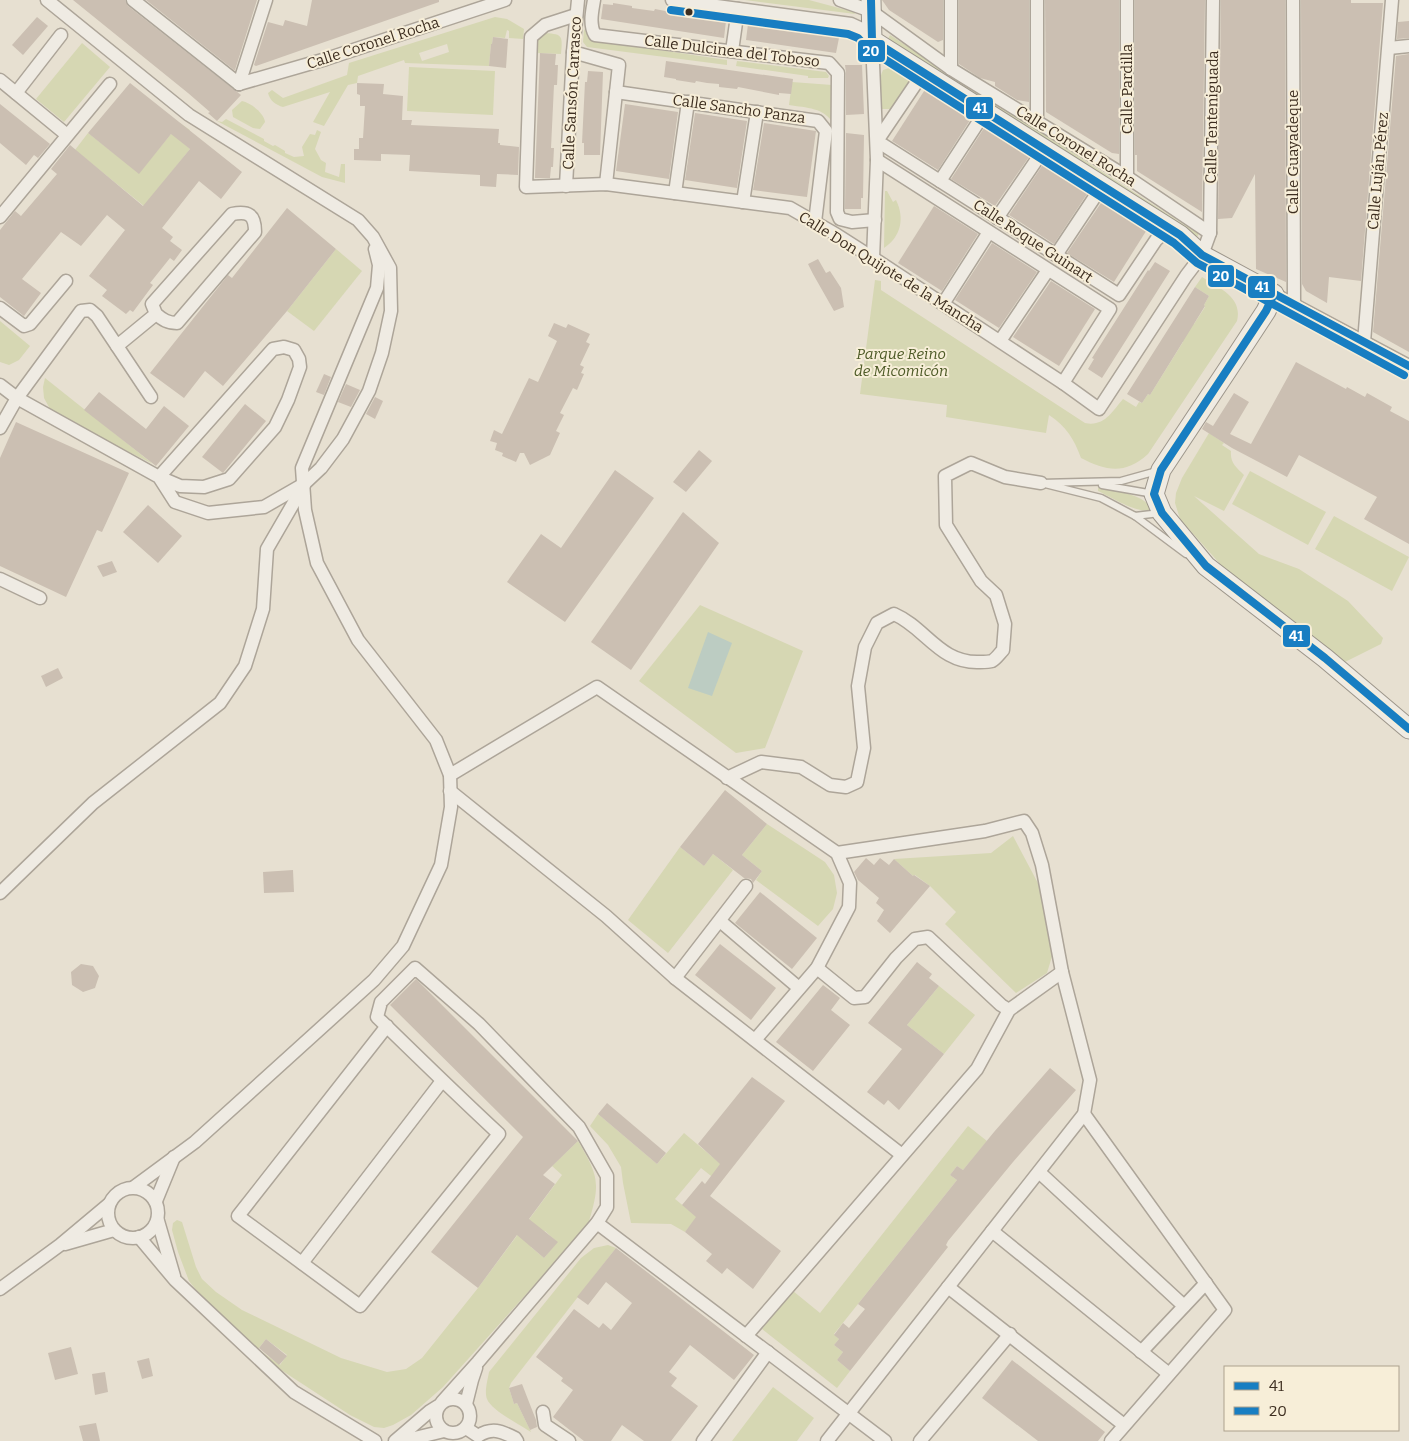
<svg xmlns="http://www.w3.org/2000/svg" width="1409" height="1441" font-family="Bitter,serif">
<style>
.green{fill:#d6d7b3;fill-rule:evenodd}
.water{fill:#bcccc2}
.building{fill:#cbbfb2}
.lines{fill:none;stroke-linecap:round;stroke-linejoin:round}
.lane-casing{stroke:#ada599;stroke-width:9}
.street-casing{stroke:#ada599;stroke-width:15}
.secondary-casing{stroke:#9c958a;stroke-width:21}
.lane{stroke:#efebe3;stroke-width:6}
.street{stroke:#efebe3;stroke-width:12}
.secondary{stroke:#efebe3;stroke-width:19}
.bus-1-casing{stroke:#f7eed8;stroke-width:11}
.bus-2-casing{stroke:#f7eed8;stroke-width:11}
.bus-1{stroke:#187ec2;stroke-width:8}
.bus-2{stroke:#187ec2;stroke-width:8}
.bus-dot{fill:#3d2e20;stroke:#f7eed8;stroke-width:2}
.labels{text-anchor:middle;stroke-width:4;stroke-linejoin:round;paint-order:stroke}
.street-label{font-size:15px;fill:#3d2e20;stroke:#f7eed8}
.park-label{font-size:15px;font-style:italic;fill:#4d5a26;stroke:#f7eed8}
.line-badge{stroke:#f7eed8;stroke-width:2}
.badge-label{font-size:14px;text-anchor:middle;font-weight:bold;fill:#fff}
</style>
<rect width="100%" height="100%" fill="#e7e0d1"/>
<g class="green">
<path d="M745 0H809L854 12 855 14Z"/>
<path d="M495 17 507 19 524 29 523 39 509 38V31L507 30 505 38 493 37 492 44H491L489 66 405 63 404 60 358 76 357 83 348 85 324 126 313 122 330 92 283 107C276 105 270 101 268 93L272 90 283 98 347 75 349 63ZM447 44 449 52 422 61 419 53Z"/>
<path d="M584 29 590 36 598 41 727 60V65L587 47 583 42Z"/>
<path d="M542 33C562 34 563 34 561 54L536 53 538 37Z"/>
<path d="M890 35 1191 229 1193 227 1200 231 1195 241 1179 226 888 39Z"/>
<path d="M82 43 110 67 64 122 36 99Z"/>
<path d="M737 61 826 72 829 76 828 78H808V76L736 66Z"/>
<path d="M409 67 495 71 493 115 407 111Z"/>
<path d="M892 67 909 76 911 80 891 109H881C878 98 878 80 883 70Z"/>
<path d="M792 82 832 85 834 125C825 107 806 108 789 105Z"/>
<path d="M242 101C251 103 264 113 265 122L260 129 253 128 233 117 232 110Z"/>
<path d="M226 119 264 139V141L273 146 275 145 285 151V153L294 157 304 156 302 147 310 134 315 135 317 130 321 132 315 149 321 160 326 163 325 172 339 177 341 164H345V183L322 177 217 121 222 122Z"/>
<path d="M180 123 190 130 181 141 190 149 144 206 75 150 88 133 139 173Z"/>
<path d="M885 191H887L893 202 896 200C905 218 901 237 884 248Z"/>
<path d="M336 249 362 271 314 331 287 311Z"/>
<path d="M1202 277C1219 288 1243 297 1237 321L1148 454C1125 475 1106 471 1081 458 1074 439 1066 426 1049 415L1046 433 946 417 947 405 860 394 875 280 881 281V290L1085 423C1104 427 1112 412 1123 399L1136 407 1139 402 1142 403 1148 394 1150 395 1183 342 1182 340 1193 323 1194 324 1205 307 1204 305 1209 296 1195 287Z"/>
<path d="M0 321 30 346 19 360 9 365 0 362Z"/>
<path d="M45 378 153 464 99 437 50 409 44 398 43 387Z"/>
<path d="M1209 433 1224 443 1222 445 1231 451C1230 463 1236 467 1244 475L1224 511 1194 496 1259 554 1299 569 1348 601 1383 638 1381 644 1343 663 1229 574 1180 519 1175 503 1176 493 1182 478Z"/>
<path d="M1250 471 1326 512 1308 545 1232 504Z"/>
<path d="M1100 487C1111 489 1145 496 1149 506V510C1138 514 1109 496 1098 491V488Z"/>
<path d="M1334 516 1409 557 1392 591 1315 549Z"/>
<path d="M700 605 803 651 765 748 736 753 639 681Z"/>
<path d="M767 824 825 862 834 875 837 893 833 909 818 926 756 880 762 871 742 855Z"/>
<path d="M1013 836 1040 887 1053 953 1047 973 1016 993 945 924 956 912 930 886 915 875 913 876 894 859 991 853Z"/>
<path d="M680 847 704 866 713 854 733 870 668 953 628 920Z"/>
<path d="M939 986 975 1015 944 1054 907 1025Z"/>
<path d="M598 1114 657 1164 684 1133 729 1171 720 1183 701 1168 675 1199 697 1217 685 1232 671 1224 631 1223 623 1183 621 1167 608 1145 590 1126Z"/>
<path d="M968 1126 987 1141 963 1170 957 1166 950 1175 957 1180 834 1334 839 1339 834 1345 843 1352 837 1360 850 1371 837 1388 762 1329 793 1291 820 1313Z"/>
<path d="M578 1141C600 1178 600 1184 588 1225L443 1387 411 1415 393 1425 384 1428 374 1427 350 1415 275 1366 209 1306 189 1281 178 1252 172 1230 173 1223 177 1220 182 1222 196 1267 202 1279 216 1292 242 1310 341 1358 387 1372 406 1369 422 1358 478 1288 562 1175 552 1166ZM545 1231 557 1242 544 1258 531 1247ZM266 1339 287 1355 280 1365 258 1349Z"/>
<path d="M608 1245 616 1248 511 1383 509 1388 514 1404 517 1403 531 1432C520 1425 491 1410 487 1399 484 1391 488 1379 489 1372L581 1258 594 1248Z"/>
<path d="M773 1387 814 1418 797 1441H732Z"/>
</g>
<path class="water" d="M708 632 732 643 712 696 688 688Z"/>
<g class="building">
<path d="M73 0H125L128 6 241 95 217 121 208 113 210 112 188 93Z"/>
<path d="M146 0H257L235 70H234Z"/>
<path d="M312 0H439V2L256 66 254 65 268 22 283 26 285 20 307 26Z"/>
<path d="M882 0H943V40L938 42 915 27 889 10Z"/>
<path d="M959 0H1029V102L1017 100 995 86V82L980 78 959 64Z"/>
<path d="M1045 0H1119V154L1112 153 1046 112Z"/>
<path d="M1135 0H1205L1202 212 1137 171V155H1135Z"/>
<path d="M1221 0H1285L1286 282 1256 269 1255 174 1232 218 1218 219Z"/>
<path d="M1301 0H1351V3H1383L1361 281 1329 277 1327 303 1306 291 1302 284Z"/>
<path d="M613 3 632 6V8L654 11 655 9 696 17V14L715 17 714 19 726 21 724 38 601 19 603 4 613 5Z"/>
<path d="M37 17 48 26 23 55 12 45Z"/>
<path d="M1409 21V38L1397 39 1398 22Z"/>
<path d="M759 23 800 32V29L819 32 818 34 839 38 836 53 746 40 748 24 758 26Z"/>
<path d="M493 37 508 39 506 68 489 66 491 44H492Z"/>
<path d="M540 53 556 54 555 65H558L557 85H554L551 148H554L553 167H551L550 178H535V176Z"/>
<path d="M1409 54V352L1373 332 1396 56Z"/>
<path d="M666 61 793 79 791 94 779 93V95L738 87 737 89 719 87V84L707 83 696 81 695 83 676 80V79L664 77Z"/>
<path d="M845 65H862L864 114 846 115V73Z"/>
<path d="M588 71 603 72 600 155H584V143H582L585 82H587Z"/>
<path d="M130 83 242 172 221 199 199 181 162 228 173 237 170 241 182 250 174 261 170 258 150 283 153 285 133 312 130 310 126 314 102 296 107 290 89 276 125 230 107 215 81 246 61 232 22 279 41 293 24 316 0 297V230L15 211 21 216 57 174 51 169 70 145 143 206 190 149 171 134 139 174 88 133Z"/>
<path d="M357 83 384 84 383 94 403 96 402 120H412L411 125 499 129 498 143H500V145L519 147 518 175 497 174 496 187 480 186V175L409 171 410 155 381 154V161L354 160V149H359V138H363L365 106H360V95L357 94Z"/>
<path d="M926 88 972 117 938 170 892 141Z"/>
<path d="M0 104 50 144 38 158 34 155 26 165 0 143Z"/>
<path d="M625 104 678 112 669 179 616 171Z"/>
<path d="M695 113 747 121 737 188 685 180Z"/>
<path d="M764 123 816 131 807 197 753 190Z"/>
<path d="M986 125 1031 154 995 206 951 179Z"/>
<path d="M846 133 864 135 863 198H861V209H845Z"/>
<path d="M1044 163 1089 191 1054 244 1009 215Z"/>
<path d="M1103 200 1148 228 1114 282 1067 253Z"/>
<path d="M934 206 978 234 942 291 898 263Z"/>
<path d="M287 208 336 249 287 311 223 386 205 371 184 398 150 373 228 275 232 278Z"/>
<path d="M992 243 1037 272 999 328 955 300Z"/>
<path d="M818 259 826 273 830 271 841 288 844 307 834 311 813 274 808 264Z"/>
<path d="M1155 262 1170 271 1102 378 1088 369 1094 359 1092 358 1148 270 1149 271Z"/>
<path d="M1051 281 1095 309 1059 366 1013 337Z"/>
<path d="M1195 287 1209 296 1204 305 1205 306 1150 395 1148 394 1142 403 1127 394Z"/>
<path d="M554 323 566 328 568 324 590 334 586 342 590 344 580 365 584 367 581 373 584 374 577 390 573 388 560 413 564 415 556 431 560 433 550 455 530 465 524 453H520L516 462 502 456 503 453 495 450 497 443 490 441 494 430 502 434 529 378 538 382 557 341 548 336Z"/>
<path d="M1296 362 1346 389 1347 387 1365 397 1367 393 1392 407 1390 411 1409 421V544L1364 519 1377 497 1299 455 1287 477 1232 448 1202 429 1206 422 1213 426 1234 393 1249 402 1230 434 1251 444Z"/>
<path d="M324 374 331 377 324 395 316 392Z"/>
<path d="M346 384 360 390 351 407 338 402Z"/>
<path d="M99 392 146 429 164 406 189 426 156 466 84 410Z"/>
<path d="M375 397 383 401 375 419 366 414Z"/>
<path d="M245 404 266 421 223 473 202 457Z"/>
<path d="M16 422 129 473 102 532 97 530 66 597 0 566V458Z"/>
<path d="M699 450 712 461 686 492 673 482Z"/>
<path d="M615 470 654 498 565 622 507 582 541 534 561 548Z"/>
<path d="M148 505 182 536 158 563 123 532Z"/>
<path d="M683 512 719 543 631 670 591 642Z"/>
<path d="M112 561 117 572 103 577 97 566Z"/>
<path d="M58 668 63 678 46 687 41 676Z"/>
<path d="M725 790 767 824 742 855 762 871 753 883 751 879 744 878 713 854 704 866 680 847Z"/>
<path d="M866 858 874 865 880 858 889 865 894 859 913 876 914 875 930 886 890 933 877 921 884 910 876 903 879 898 858 880 854 872Z"/>
<path d="M293 870 294 892 264 893 263 872Z"/>
<path d="M760 892 817 938 792 969 735 923Z"/>
<path d="M720 944 776 988 751 1020 695 975Z"/>
<path d="M917 962 932 974 929 978 939 986 907 1025 944 1054 899 1110 888 1100 884 1105 867 1092 902 1049 868 1023Z"/>
<path d="M81 964 93 966 99 976 95 988 83 992 72 985 71 972Z"/>
<path d="M416 979 578 1141 543 1175 555 1184 529 1219 558 1242 544 1258 517 1235 478 1288 431 1252 523 1137 390 1005Z"/>
<path d="M823 985 840 998 831 1010 850 1025 813 1071 776 1042Z"/>
<path d="M1050 1068 1076 1090 1013 1162 948 1241 946 1245 948 1247 850 1371 837 1360 843 1352 834 1345 839 1339 834 1335 843 1323 849 1328 865 1309 858 1304 957 1180 950 1175 957 1166 963 1170 994 1132Z"/>
<path d="M752 1077 785 1101 710 1196 781 1251 753 1289 727 1268 722 1274 706 1261 712 1254 685 1232 696 1217 682 1205 702 1181 705 1184 720 1164 698 1144Z"/>
<path d="M607 1103 666 1153 657 1164 598 1114Z"/>
<path d="M616 1248 754 1355 734 1380 690 1345 669 1372 677 1378 671 1386 698 1406 671 1441H644L622 1425 611 1441H584L553 1417 573 1390 561 1381 563 1378 536 1357 574 1309 599 1328 603 1323 611 1330 632 1303 606 1282 588 1305 577 1297Z"/>
<path d="M266 1339 287 1356 279 1365 259 1348Z"/>
<path d="M71 1347 78 1374 55 1380 48 1353Z"/>
<path d="M149 1358 153 1376 142 1379 137 1361Z"/>
<path d="M1012 1360 1105 1432 1098 1441H1038L982 1398Z"/>
<path d="M105 1372 108 1392 95 1395 92 1374Z"/>
<path d="M522 1384 536 1420 537 1427 530 1430 517 1403 514 1404 509 1388Z"/>
<path d="M96 1423 100 1441H83L79 1426Z"/>
</g>
<g class="lines">
<defs>
<g id="lane">
<path d="M1157 471 1121 481 1041 483 1101 498 1135 516 1160 513"/>
<path d="M1102 485 1154 494"/>
<path d="M1135 516 1186 554"/>
</g>
<g id="street">
<path d="M47 0 189 115 358 220 373 237 390 268 391 311 382 353 369 391 343 439 321 468 304 484 264 507 208 513 175 502 159 477 273 349 284 347 294 350 299 359 300 367 288 400 275 427 229 479 204 487 180 486 159 477 17 398 81 311 90 310 97 316 117 346 156 314 152 304 232 214C248 211 255 214 255 232L177 323C168 323 163 320 156 314"/>
<path d="M133 0 239 84"/>
<path d="M594 0C592 12 589 24 595 35L829 63 838 73 837 212 840 219 852 222 875 220"/>
<path d="M672 0 851 24 864 30 872 40 877 160 873 258"/>
<path d="M840 0 871 11 951 69 1127 177 1210 233"/>
<path d="M951 0V69"/>
<path d="M1293 0 1294 304"/>
<path d="M576 15 545 25 531 37 526 187 606 184 790 208 837 235 873 258 1063 383 1099 409 1186 276 1202 255 1210 233 1213 0"/>
<path d="M1389 48 1409 46"/>
<path d="M732 51 738 9"/>
<path d="M573 52 619 65 606 184"/>
<path d="M923 73 877 141 1119 295 1156 240 1169 228"/>
<path d="M0 80 67 135"/>
<path d="M239 84 326 59 505 0"/>
<path d="M239 84 266 0"/>
<path d="M616 92 818 121 826 131 815 222"/>
<path d="M16 93 61 35"/>
<path d="M1037 121V0"/>
<path d="M877 160 1110 309 1063 383"/>
<path d="M1127 177V0"/>
<path d="M940 181 985 112"/>
<path d="M566 186 573 52 578 0"/>
<path d="M675 193 688 102"/>
<path d="M743 202 757 112"/>
<path d="M0 217 110 84"/>
<path d="M997 218 1044 149"/>
<path d="M1056 255 1102 186"/>
<path d="M1274 294 1409 366"/>
<path d="M943 304 989 232"/>
<path d="M0 308 24 326 30 324 66 281"/>
<path d="M1000 341 1048 270"/>
<path d="M1364 342 1392 0"/>
<path d="M117 346 151 397"/>
<path d="M0 385 17 398 0 428"/>
<path d="M0 579 40 598"/>
<path d="M450 775 597 687 837 853 850 883 849 907 817 968 755 1040"/>
<path d="M727 778 761 762 801 767 830 785 846 787 857 782 864 748 858 686 865 647 877 623 894 614C926 628 940 664 980 662 983 662 989 662 992 661 996 659 1000 653 1003 650L1005 624 996 595 981 581 946 525 945 476 971 463 1005 477 1041 483"/>
<path d="M450 791 606 916 675 978 902 1155"/>
<path d="M0 893 93 803 220 703 245 666 263 609 267 549 304 485"/>
<path d="M720 921 799 988"/>
<path d="M817 968 854 998 865 997 896 958 915 939 928 937 1001 1005 1009 1010"/>
<path d="M675 978 746 886"/>
<path d="M387 1026 238 1216 360 1306 499 1134C458 1096 417 1056 377 1017L381 1002 415 968 479 1024 579 1127 607 1176V1207L597 1223 478 1362 442 1402"/>
<path d="M1084 1114 1225 1310 1111 1441"/>
<path d="M1039 1172 1184 1306"/>
<path d="M134 1187 195 1142 374 980 403 946 441 865 451 807 450 775 436 740 358 640 317 563 305 510 302 468 377 288 379 265 375 249"/>
<circle cx="133" cy="1213" r="25"/>
<path d="M156 1201 174 1157"/>
<path d="M158 1221 174 1276"/>
<path d="M597 1223 885 1441"/>
<path d="M992 1231 1169 1374"/>
<path d="M139 1237 175 1280 294 1392 375 1441"/>
<path d="M65 1244 114 1230"/>
<path d="M302 1263 442 1081"/>
<path d="M948 1287 1124 1425"/>
<path d="M0 1289 60 1245 109 1204"/>
<path d="M746 1336 977 1069 1009 1010 1062 972"/>
<path d="M1141 1352 1206 1283"/>
<circle cx="453" cy="1416" r="17"/>
<path d="M466 1404 472 1380 476 1368"/>
<path d="M543 1412 545 1425 569 1441"/>
<path d="M466 1428 478 1436C492 1427 501 1431 515 1438L517 1441"/>
<path d="M395 1441 430 1411 438 1406"/>
<path d="M402 1441 444 1431"/>
<path d="M703 1441 768 1352"/>
<path d="M827 1441 1084 1114 1090 1080 1062 972 1042 865 1032 833 1024 821 985 831 837 853"/>
<path d="M920 1441 1010 1334"/>
</g>
<path id="secondary" d="M871 0 872 40 1180 235 1202 255 1274 294 1266 311 1228 369 1161 470 1154 494 1162 513 1206 566 1325 658 1409 729"/>
</defs>
<use href="#lane" class="lane-casing"/>
<use href="#street" class="street-casing"/>
<use href="#secondary" class="secondary-casing"/>
<use href="#lane" class="lane"/>
<use href="#street" class="street"/>
<use href="#secondary" class="secondary"/>
<defs>
<g id="bus-1">
<path d="M871 0 872 40 1180 235 1202 255 1409 366"/>
<path d="M1274 294 1266 311 1161 470 1154 494 1162 513 1206 566 1325 658 1409 729"/>
</g>
<path id="bus-2" d="M671 10 848 34 858 38 867 48 1174 243 1197 263 1404 375"/>
</defs>
<use href="#bus-1" class="bus-1-casing"/>
<use href="#bus-2" class="bus-2-casing"/>
<use href="#bus-1" class="bus-1"/>
<use href="#bus-2" class="bus-2"/>
</g>
<circle class="bus-dot" cx="689" cy="12" r="4.5"/>
<g class="labels">
<g class="street-label">
<text transform="translate(373 43) rotate(-18)" y="5">Calle Coronel Rocha</text>
<text transform="translate(732 51) rotate(7)" y="5">Calle Dulcinea del Toboso</text>
<text transform="translate(1127 89) rotate(-90)" y="5">Calle Pardilla</text>
<text transform="translate(572 93) rotate(-87)" y="5">Calle Sansón Carrasco</text>
<text transform="translate(739 109) rotate(8)" y="5">Calle Sancho Panza</text>
<text transform="translate(1212 117) rotate(-89)" y="5">Calle Tenteniguada</text>
<text transform="translate(1076 146) rotate(32)" y="5">Calle Coronel Rocha</text>
<text transform="translate(1293 152) rotate(-90)" y="5">Calle Guayadeque</text>
<text transform="translate(1378 171) rotate(-85)" y="5">Calle Luján Pérez</text>
<text transform="translate(1033 241) rotate(33)" y="5">Calle Roque Guinart</text>
<text transform="translate(891 272) rotate(32)" y="5">Calle Don Quijote de la Mancha</text>
</g>
<g class="park-label">
<text x="901" y="359">Parque Reino<tspan x="901" dy="17">de Micomicón</tspan></text>
</g>
</g>
<g class="line-badge">
<rect x="857" y="39" width="29" height="24" rx="5" fill="#187ec2"/>
<rect x="965" y="96" width="29" height="24" rx="5" fill="#187ec2"/>
<rect x="1207" y="264" width="28" height="24" rx="5" fill="#187ec2"/>
<rect x="1247" y="275" width="29" height="24" rx="5" fill="#187ec2"/>
<rect x="1282" y="624" width="29" height="24" rx="5" fill="#187ec2"/>
</g>
<g class="badge-label">
<text x="871" y="56">20</text>
<text x="980" y="113">41</text>
<text x="1221" y="281">20</text>
<text x="1262" y="292">41</text>
<text x="1296" y="641">41</text>
</g>
<rect x="1224" y="1366" width="175" height="65" fill="#f7eed8" stroke="#ada18e"/>
<rect x="1234" y="1382" width="25" height="8" fill="#187ec2" stroke="#ada18e"/>
<text x="1269" y="1391" font-size="15" fill="#3d2e20">41</text>
<rect x="1234" y="1407" width="25" height="8" fill="#187ec2" stroke="#ada18e"/>
<text x="1269" y="1416" font-size="15" fill="#3d2e20">20</text>
</svg>
